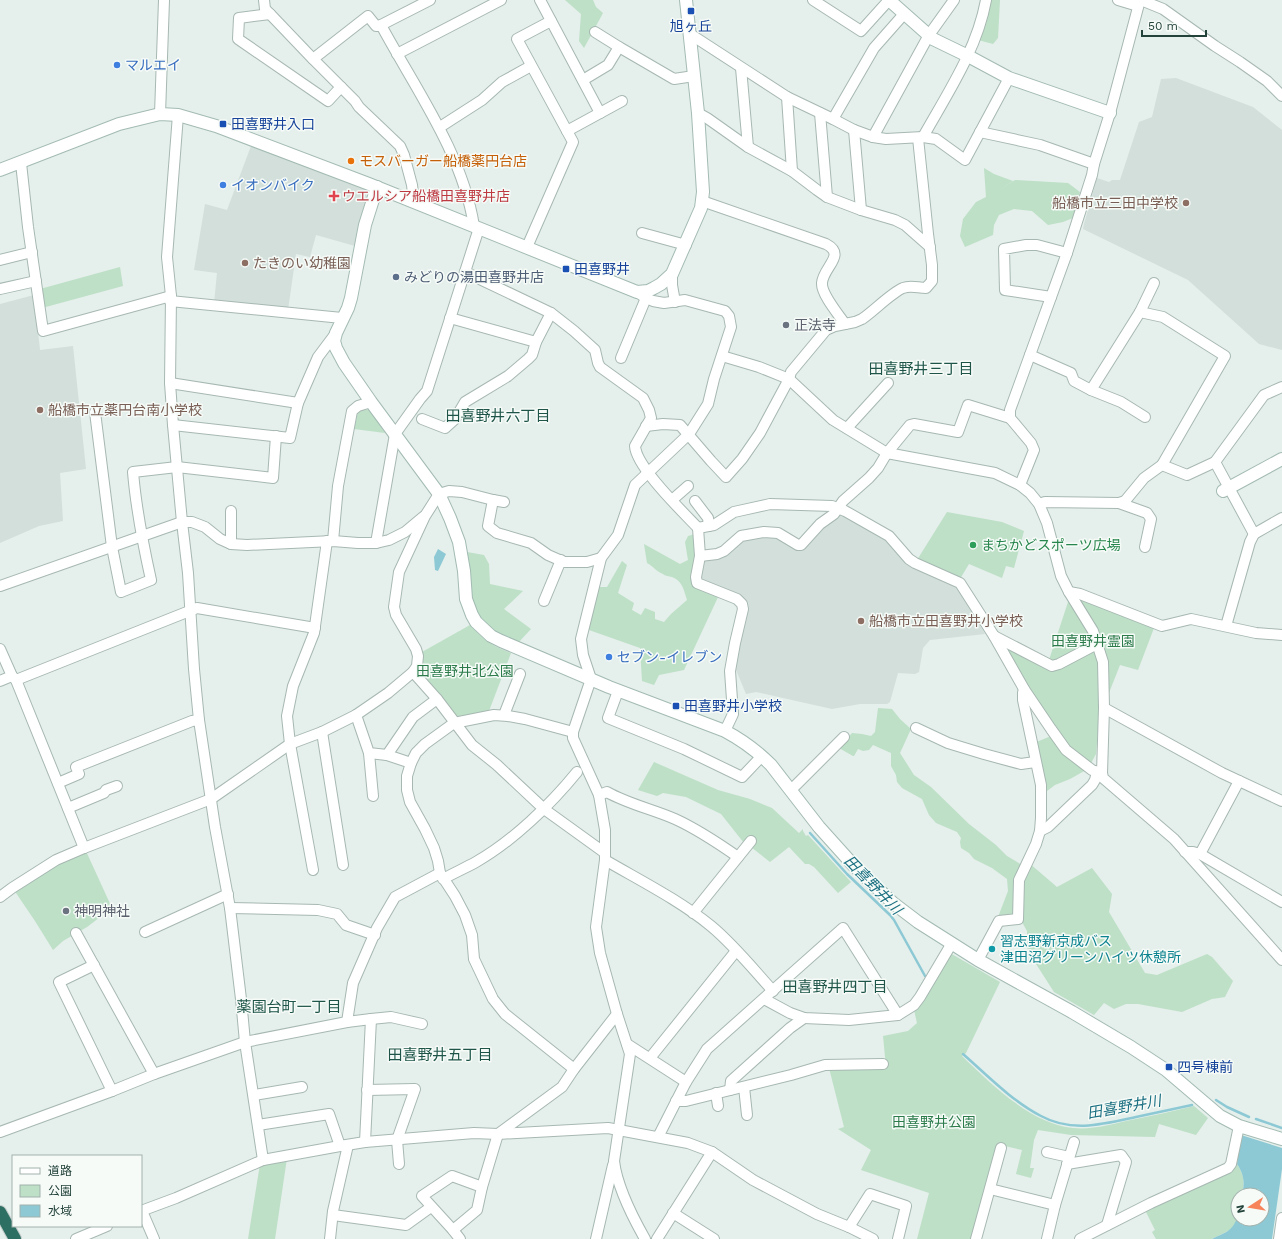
<svg xmlns="http://www.w3.org/2000/svg" width="1282" height="1239" font-family="'Work Sans','Noto Sans JP',sans-serif">
<style>
.built{fill:#d3dfda}
.green{fill:#bde0c7}
.water{fill:#8cc9d5}
.lines{fill:none;stroke-linecap:round;stroke-linejoin:round}
.stream{stroke:#8cc9d5;stroke-width:2.5}
.street-casing{stroke:#a7b8b2;stroke-width:12}
.secondary-casing{stroke:#a3bbb3;stroke-width:14}
.highway-casing{stroke:#c1cac8;stroke-width:14}
.street{stroke:#fff;stroke-width:10}
.secondary{stroke:#fff;stroke-width:12}
.highway{stroke:#2d6f63;stroke-width:12}
.transit-dot{fill:#1a4fb4;stroke:#f6fbf8;stroke-width:1.5}
.shop-dot{fill:#3f7fe0;stroke:#f6fbf8;stroke-width:1.5}
.food-dot{fill:#e8710a;stroke:#f6fbf8;stroke-width:1.5}
.health-dot{fill:#e0444e;stroke:#f6fbf8;stroke-width:1.5}
.education-dot{fill:#8d6e63;stroke:#f6fbf8;stroke-width:1.5}
.service-dot{fill:#5c6f8a;stroke:#f6fbf8;stroke-width:1.5}
.worship-dot{fill:#6b7280;stroke:#f6fbf8;stroke-width:1.5}
.leisure-dot{fill:#2e9e5b;stroke:#f6fbf8;stroke-width:1.5}
.culture-dot{fill:#0f9aa8;stroke:#f6fbf8;stroke-width:1.5}
.labels{text-anchor:middle;stroke-width:3;stroke-linejoin:round;paint-order:stroke}
.transit-label{font-size:14px;fill:#164399;stroke:#f6fbf8;text-anchor:start}
.shop-label{font-size:14px;fill:#366cbe;stroke:#f6fbf8;text-anchor:start}
.food-label{font-size:14px;fill:#c56008;stroke:#f6fbf8;text-anchor:start}
.health-label{font-size:14px;fill:#be3a42;stroke:#f6fbf8;text-anchor:start}
.education-label{font-size:14px;fill:#785e54;stroke:#f6fbf8;text-anchor:start}
.service-label{font-size:14px;fill:#4e5e75;stroke:#f6fbf8;text-anchor:start}
.worship-label{font-size:14px;fill:#5b616d;stroke:#f6fbf8;text-anchor:start}
.leisure-label{font-size:14px;fill:#27864d;stroke:#f6fbf8;text-anchor:start}
.park-label{font-size:14px;fill:#2b7b4b;stroke:#f6fbf8}
.culture-label{font-size:14px;fill:#0d838f;stroke:#f6fbf8;text-anchor:start}
.neighbourhood-label{font-size:15px;fill:#1e5548;stroke:#f6fbf8}
.water-label{font-size:15px;font-style:italic;fill:#1a6f81;stroke:#f6fbf8}
</style>
<rect width="100%" height="100%" fill="#e5efeb"/>
<g class="built">
<path d="M1176 78 1253 107 1282 130V350L1259 344 1188 280 1083 229 1084 224 1097 178 1109 182 1112 180H1120L1139 122 1152 117 1161 79Z"/>
<path d="M251 146 364 189 369 201 355 246 316 235 310 257 296 254 288 310 214 303 217 273 194 270 205 204 227 210Z"/>
<path d="M34 295 40 350 73 346 86 469 60 473 63 521 39 526 0 543V304Z"/>
<path d="M843 514 886 539 957 586 985 634 930 640 923 648 919 672 915 674 898 673 890 702 887 704H860L832 709 756 692 746 694 736 670 739 643 749 608 748 602 740 597 699 582 701 560 741 540 765 536 778 537 798 550H801L822 527 837 516Z"/>
</g>
<g class="green">
<path d="M565 0H593L596 7 603 13 584 48 579 41 581 14Z"/>
<path d="M990 0H1000L998 38 993 44 978 40Z"/>
<path d="M984 168 994 174 1013 181 999 190 1015 180 1068 183 1080 192 1073 218 1063 222 1048 225 1032 211 1014 209 999 215 994 225 993 235 965 247 960 236 963 219 976 202 986 197Z"/>
<path d="M120 267 123 286 42 308 40 289Z"/>
<path d="M363 410H370L385 433 354 429 358 412Z"/>
<path d="M947 512 1002 522 1024 531 1014 568 1006 566 1002 578 969 564 960 579 917 560Z"/>
<path d="M695 534 697 555 694 576 719 595 684 670 659 675 654 685 642 681 640 648 589 630 597 587H607L622 561 627 565 618 593 634 603 632 610 641 615 645 608 655 612V619L664 622 671 614 687 600C684 591 683 581 672 577 669 576 665 576 663 574 657 572 653 566 647 563L644 544 680 564 688 560 685 542 688 536Z"/>
<path d="M467 552 484 555 489 564 490 584 523 591 504 609 531 629 518 643C510 639 502 636 495 632 468 615 470 579 467 552Z"/>
<path d="M1080 596 1154 628 1138 670 1120 665 1099 718 1096 754 1090 765 1086 770 1070 779 1055 785 1043 794 1034 743 1056 734 1003 643 1047 666 1069 599Z"/>
<path d="M470 625C484 640 492 646 511 653L489 711 454 717 418 669 422 652Z"/>
<path d="M878 708 892 709 900 719 911 729 900 753 914 775 931 787 969 824 996 845 1007 856 1022 865 1016 916 998 917 1008 891 1007 879 992 868 974 859 969 853 961 848 960 842 961 838 957 832 936 823 929 815 922 799 902 788 897 782 896 775 891 766V753L873 745 869 750 863 751 858 749 854 756H853L839 748 852 733 862 734 871 736 875 732Z"/>
<path d="M654 762 718 790 750 799 772 808 799 833 803 829V831L806 836 808 835 851 882 838 893 814 867 809 864H805L789 847 770 862 751 847 755 840 749 836 744 843 721 814 686 797 663 793 657 796 638 790Z"/>
<path d="M85 849 112 908 87 927 63 941 53 950 35 921 14 890 57 862Z"/>
<path d="M1029 863 1057 887 1092 868 1112 894 1109 912 1145 973 1157 975 1207 954 1212 957 1233 981 1225 997 1212 999 1182 1012 1138 1004H1126L1114 1009 1104 1003 1094 1015 1054 992 1029 953 1031 950 1025 947 1027 943V931L1022 922V880Z"/>
<path d="M950 953 1000 982 966 1053 962 1056C991 1084 1031 1124 1073 1128 1093 1130 1112 1124 1131 1120 1152 1116 1173 1111 1194 1106L1208 1118 1196 1135 1159 1124 1155 1137 1071 1135 1038 1130 1034 1140 1030 1168H1034L1031 1178 1016 1174 1022 1150 1000 1145 975 1239H917L929 1193 861 1170 871 1150 838 1129 844 1127 829 1068 886 1067 883 1036 908 1031 917 1023 914 1010Z"/>
<path d="M287 1158 275 1239H248L260 1164Z"/>
<path d="M1237 1164C1244 1175 1245 1182 1242 1195H1238V1214L1236 1222 1233 1228 1224 1233 1212 1239H1156L1152 1232 1155 1230 1146 1212 1147 1209 1233 1169Z"/>
</g>
<g class="water">
<path d="M438 549 446 554 438 571 435 570 434 557Z"/>
<path d="M1241 1135 1282 1148V1169L1272 1239H1212C1226 1232 1234 1231 1238 1214V1219H1262V1195H1242C1245 1182 1244 1175 1237 1164Z"/>
</g>
<g class="lines">
<g class="stream">
<path d="M810 833 847 874 890 915 894 920 925 976"/>
<path d="M963 1054C988 1076 1012 1101 1041 1116 1072 1133 1104 1124 1136 1117 1155 1113 1174 1109 1192 1105"/>
<path d="M1216 1100 1227 1107 1249 1117"/>
<path d="M1256 1119 1282 1128"/>
</g>
<defs>
<g id="street">
<path d="M264 0 265 9 270 14 313 59 355 101 359 107 400 146 404 155 412 185 414 202"/>
<path d="M540 0 600 113"/>
<path d="M813 0 861 31 889 0"/>
<path d="M1118 0 1138 6"/>
<path d="M1141 0 1163 9 1215 46 1240 62 1267 81 1282 96"/>
<path d="M270 14 239 18 238 39 328 101 341 87"/>
<path d="M381 25C416 90 462 152 474 226"/>
<path d="M595 32 619 47 674 79 694 76"/>
<path d="M690 34 787 97 833 119 854 130 873 137 886 139 923 137 936 139 965 160 1009 78"/>
<path d="M397 54 501 0"/>
<path d="M313 59 368 16 376 26H379L430 0"/>
<path d="M741 68 748 147"/>
<path d="M583 80 608 65 619 47"/>
<path d="M787 97 792 171"/>
<path d="M698 113 707 118 748 147 792 171 817 190 827 197 861 210 895 220 905 225 930 247"/>
<path d="M820 113 827 197"/>
<path d="M160 114 164 0"/>
<path d="M178 115 167 257 171 296 170 383 173 425 182 522 188 573 194 669 199 720 215 827 230 908 241 999 245 1042 263 1160"/>
<path d="M833 119 874 48 904 14"/>
<path d="M440 127 482 100 502 82 531 66"/>
<path d="M854 130 861 210"/>
<path d="M567 131 622 101"/>
<path d="M980 132 1040 145 1094 164"/>
<path d="M873 137 929 35 954 0"/>
<path d="M923 137C947 94 977 50 986 0"/>
<path d="M21 163 28 227 43 331 171 296"/>
<path d="M702 201 826 244C847 255 823 267 822 283 821 294 839 315 845 324"/>
<path d="M642 233 686 245"/>
<path d="M527 247 573 142 517 39 551 21"/>
<path d="M0 260 32 252"/>
<path d="M465 272 551 313 574 331 595 350 598 363 600 367 643 398 649 410 651 418 635 446C636 467 683 512 698 528L714 525 734 512 770 504 832 506 845 511 889 536 909 559 915 563 960 583 994 636 1024 689 1051 729 1066 750 1092 770 1102 773"/>
<path d="M672 274V285L675 302"/>
<path d="M0 289 36 281"/>
<path d="M637 292 646 298 653 301 664 303 685 300 725 311 729 316 731 327 714 379 708 404 689 434 635 485 618 535 601 558 581 639 583 655 591 679 573 732V738L599 795 605 830V860L596 927 600 953 617 1014 630 1054 614 1161C617 1187 632 1216 645 1239"/>
<path d="M1051 297 1005 290 1004 249 1026 245H1037L1067 253"/>
<path d="M170 301 342 318"/>
<path d="M1140 312 1154 283"/>
<path d="M450 318 536 342"/>
<path d="M1030 355 1071 373 1074 381 1091 390 1140 312 1163 317 1225 356 1162 465"/>
<path d="M722 356 759 367 789 379 833 420 887 453 995 473 1020 485 1030 493 1039 504 1047 523 1061 576 1069 592 1093 631 1103 662 1104 708 1102 773 1103 778 1174 839 1282 960"/>
<path d="M621 358 646 298"/>
<path d="M170 383 298 403"/>
<path d="M1091 390 1121 402 1145 417"/>
<path d="M95 412 112 547 121 592 151 580C143 544 136 508 133 472L177 467 273 478 276 436"/>
<path d="M422 419 445 428 455 419 465 402 508 376 528 359 532 355 536 342 551 313"/>
<path d="M173 425 290 438 298 403 318 357 336 333"/>
<path d="M646 426 663 424 680 425 711 461 726 477 742 459 760 433 789 379 791 372 826 330 835 326 855 322 862 319C874 311 891 293 903 288 911 285 918 288 926 288L932 281V265L928 234 918 138"/>
<path d="M847 428 888 383"/>
<path d="M1215 462 1254 534"/>
<path d="M1020 485 1034 450 1031 443 1010 418V410L1067 253 1092 175 1094 164 1110 113 1140 0"/>
<path d="M493 500 488 526 497 533 531 543 548 555 564 562H587L601 558"/>
<path d="M672 500 688 486"/>
<path d="M695 501 708 518 709 526"/>
<path d="M1119 503 1147 513 1151 519 1145 547"/>
<path d="M1039 504 1045 502 1119 503 1125 501 1144 478 1162 465 1187 475 1215 462 1264 395 1282 387"/>
<path d="M698 528 700 556 696 577 697 583 737 599 742 604 743 609 735 643 730 671 733 714 725 731"/>
<path d="M333 541 338 486 352 411 358 406 371 402"/>
<path d="M376 543 395 434 420 399 427 391 479 228"/>
<path d="M231 544V511"/>
<path d="M700 556 717 554 724 551 741 536 764 532 778 533 798 545H801L820 524 834 514 843 501 869 478 878 468 887 453 910 425 914 424 958 432 968 405 1010 418"/>
<path d="M0 586 182 522H192L205 527 220 539 231 544 247 545 333 541 358 543H376L389 540 405 532 423 517"/>
<path d="M1069 592 1080 594 1162 626 1191 619 1256 633 1282 635"/>
<path d="M544 601 561 560"/>
<path d="M1226 626 1250 542 1254 534 1282 518"/>
<path d="M994 636 1052 666 1059 664 1097 644"/>
<path d="M0 649 12 676 16 680 84 848"/>
<path d="M413 672 437 699 472 745 497 765 544 809 605 853"/>
<path d="M16 680 197 608 315 628"/>
<path d="M0 681 12 676"/>
<path d="M618 691 608 718 684 749 742 777 762 756"/>
<path d="M1104 708 1222 773 1282 801"/>
<path d="M356 715 369 753 387 755 411 763"/>
<path d="M504 715 520 674"/>
<path d="M916 728 948 743 984 754 1021 764 1035 762"/>
<path d="M322 732 343 865"/>
<path d="M573 732 525 719 508 716 494 715 454 723 425 744 416 753 411 763 407 776V790L410 802 425 829 434 848 438 861 440 873 455 896 465 915 472 935 474 959 493 999 505 1014 574 1069"/>
<path d="M369 753 373 796"/>
<path d="M387 755 413 717 437 699"/>
<path d="M58 783 79 774 76 767 192 721 199 720"/>
<path d="M791 790 844 737"/>
<path d="M599 795 607 792C628 804 652 809 675 819 697 829 718 843 738 857"/>
<path d="M68 808 104 793 106 790 117 786"/>
<path d="M1040 831 1048 827 1092 785 1095 780 1097 772"/>
<path d="M1185 852H1193L1200 854 1282 902"/>
<path d="M1200 854 1239 781"/>
<path d="M605 860C641 881 679 900 711 926 734 945 753 969 773 991"/>
<path d="M313 870 290 744 287 716 293 686 314 633 327 541"/>
<path d="M443 879C454 873 465 868 476 862 513 841 551 804 577 772"/>
<path d="M0 897 12 888 56 860 84 848 211 799 290 744 322 732 356 715 388 693 413 672 417 666 418 656 416 649 396 615 394 607 399 572 425 516 439 494 449 491 462 492 493 500 504 502"/>
<path d="M230 908 318 910 337 914 346 925 375 935"/>
<path d="M693 913 751 841"/>
<path d="M145 932 228 894"/>
<path d="M76 933 154 1074"/>
<path d="M978 960 999 921 1018 919 1019 880 1036 844 1040 831 1041 818V785L1023 700V693L1024 689"/>
<path d="M94 965 59 982 112 1091"/>
<path d="M764 999 790 1013 804 1018 849 1020 898 1015 914 1005 920 997 952 943"/>
<path d="M371 1019 391 1017 422 1024"/>
<path d="M347 1022 353 983 377 928 395 897 440 873"/>
<path d="M627 1044 686 1082"/>
<path d="M650 1058 736 951"/>
<path d="M744 1087 747 1115"/>
<path d="M367 1090 415 1089 397 1140 399 1164"/>
<path d="M730 1090 731 1081 790 1028 804 1018"/>
<path d="M716 1093 718 1106"/>
<path d="M254 1095 302 1087"/>
<path d="M676 1101H686L791 1075 825 1065 883 1064"/>
<path d="M258 1125 329 1114 340 1146"/>
<path d="M0 1132 112 1091 154 1074 245 1042 347 1022 371 1019 365 1142"/>
<path d="M658 1137 686 1082 707 1049 843 928 898 1015"/>
<path d="M1047 1152 1069 1157"/>
<path d="M1067 1164 1121 1155 1126 1162 1107 1225"/>
<path d="M990 1189 1055 1205"/>
<path d="M141 1211 176 1198 263 1160 340 1146 365 1142 474 1133 498 1134 608 1128 688 1143 712 1152 753 1180 817 1214 849 1227 873 1239"/>
<path d="M142 1211 154 1239"/>
<path d="M673 1213 714 1239"/>
<path d="M333 1215 406 1225 431 1207"/>
<path d="M849 1227 870 1194 906 1206 898 1239"/>
<path d="M453 1230 477 1210 482 1187"/>
<path d="M76 1239 107 1226"/>
<path d="M330 1239 333 1211 348 1145"/>
<path d="M460 1239 453 1230 422 1196 452 1176 482 1187 498 1134 562 1087 574 1069 617 1014"/>
<path d="M596 1239 613 1165"/>
<path d="M657 1239 712 1152"/>
<path d="M976 1239 1001 1148"/>
<path d="M1047 1239 1055 1205 1074 1142"/>
<path d="M1080 1239 1151 1203 1228 1168 1231 1164 1239 1126"/>
<path d="M1279 1239 1282 1218"/>
</g>
<g id="secondary">
<path d="M889 0 933 39 968 56 1009 78 1110 113"/>
<path d="M0 170 119 124 160 114 178 115 216 126 369 184 637 292 648 291 654 288 661 284 672 274 701 208 703 192 698 113 686 0"/>
<path d="M377 187 365 225 351 298 348 308 336 333 334 341 336 348 344 363 371 402 439 494 450 518 459 542 464 571 466 599 472 615 476 622 491 636 501 641 609 687 725 731C742 740 757 751 771 765L819 827 855 867 893 903 918 922 978 960 1072 1012 1131 1047 1166 1070 1220 1116 1239 1126 1282 1139"/>
<path d="M1223 491 1282 459"/>
</g>
<path id="highway" d="M0 1212 15 1239"/>
</defs>
<use href="#street" class="street-casing"/>
<use href="#secondary" class="secondary-casing"/>
<use href="#highway" class="highway-casing"/>
<use href="#street" class="street"/>
<use href="#secondary" class="secondary"/>
<use href="#highway" class="highway"/>
</g>
<g class="transit-dot">
<rect x="687" y="7" width="8" height="8" rx="2"/>
<rect x="219" y="120" width="8" height="8" rx="2"/>
<rect x="562" y="265" width="8" height="8" rx="2"/>
<rect x="672" y="702" width="8" height="8" rx="2"/>
<rect x="1165" y="1063" width="8" height="8" rx="2"/>
</g>
<g class="shop-dot">
<circle cx="117" cy="65" r="4"/>
<circle cx="223" cy="185" r="4"/>
<circle cx="609" cy="657" r="4"/>
</g>
<circle class="food-dot" cx="351" cy="161" r="4"/>
<path class="health-dot" d="M332 190h4v4h4v4h-4v4h-4v-4h-4v-4h4z"/>
<g class="education-dot">
<circle cx="1186" cy="203" r="4"/>
<circle cx="245" cy="263" r="4"/>
<circle cx="40" cy="410" r="4"/>
<circle cx="861" cy="621" r="4"/>
</g>
<circle class="service-dot" cx="396" cy="277" r="4"/>
<g class="worship-dot">
<circle cx="786" cy="325" r="4"/>
<circle cx="66" cy="911" r="4"/>
</g>
<circle class="leisure-dot" cx="973" cy="545" r="4"/>
<circle class="culture-dot" cx="992" cy="949" r="4"/>
<g class="labels">
<g class="transit-label">
<text x="691" y="31" text-anchor="middle">旭ヶ丘</text>
<text x="231" y="129">田喜野井入口</text>
<text x="574" y="274">田喜野井</text>
<text x="684" y="711">田喜野井小学校</text>
<text x="1177" y="1072">四号棟前</text>
</g>
<g class="shop-label">
<text x="125" y="70">マルエイ</text>
<text x="231" y="190">イオンバイク</text>
<text x="617" y="662">セブン-イレブン</text>
</g>
<g class="food-label">
<text x="359" y="166">モスバーガー船橋薬円台店</text>
</g>
<g class="health-label">
<text x="342" y="201">ウエルシア船橋田喜野井店</text>
</g>
<g class="education-label">
<text x="1178" y="208" text-anchor="end">船橋市立三田中学校</text>
<text x="253" y="268">たきのい幼稚園</text>
<text x="48" y="415">船橋市立薬円台南小学校</text>
<text x="869" y="626">船橋市立田喜野井小学校</text>
</g>
<g class="service-label">
<text x="404" y="282">みどりの湯田喜野井店</text>
</g>
<g class="worship-label">
<text x="794" y="330">正法寺</text>
<text x="74" y="916">神明神社</text>
</g>
<g class="leisure-label">
<text x="981" y="550">まちかどスポーツ広場</text>
</g>
<g class="park-label">
<text x="1093" y="646">田喜野井霊園</text>
<text x="465" y="676">田喜野井北公園</text>
<text x="934" y="1127">田喜野井公園</text>
</g>
<g class="culture-label">
<text x="1000" y="946">習志野新京成バス<tspan x="1000" dy="16">津田沼グリーンハイツ休憩所</tspan></text>
</g>
<g class="neighbourhood-label">
<text x="921" y="374">田喜野井三丁目</text>
<text x="498" y="421">田喜野井六丁目</text>
<text x="835" y="992">田喜野井四丁目</text>
<text x="289" y="1012">薬園台町一丁目</text>
<text x="440" y="1060">田喜野井五丁目</text>
</g>
<g class="water-label">
<text transform="translate(873 885) rotate(46)" y="5">田喜野井川</text>
<text transform="translate(1124 1107) rotate(-10)" y="5">田喜野井川</text>
</g>
</g>
<rect x="12" y="1155" width="130" height="72" fill="#f6fbf8" stroke="#a2b1ac"/>
<rect x="20" y="1168" width="20" height="6" fill="#ffffff" stroke="#a2b1ac"/>
<text x="48" y="1175" font-size="12" fill="#23423a">道路</text>
<rect x="20" y="1185" width="20" height="12" fill="#bde0c7" stroke="#a2b1ac"/>
<text x="48" y="1195" font-size="12" fill="#23423a">公園</text>
<rect x="20" y="1205" width="20" height="12" fill="#8cc9d5" stroke="#a2b1ac"/>
<text x="48" y="1215" font-size="12" fill="#23423a">水域</text>
<g transform="translate(1250 1207) rotate(258)"><circle r="19" fill="#f6fbf8" stroke="#a2b1ac"/>
<path d="M0-3L7 15L0 10L-7 15Z" fill="#f7835b"/>
<text y="-6" font-size="11" font-weight="bold" text-anchor="middle" fill="#23423a">N</text>
</g>
<path d="M1142 30v6h64v-6" fill="none" stroke="#23423a" stroke-width="2"/>
<text x="1148" y="30" font-size="12" fill="#23423a" stroke="#f6fbf8" stroke-width="3" paint-order="stroke">50 m</text>
</svg>
